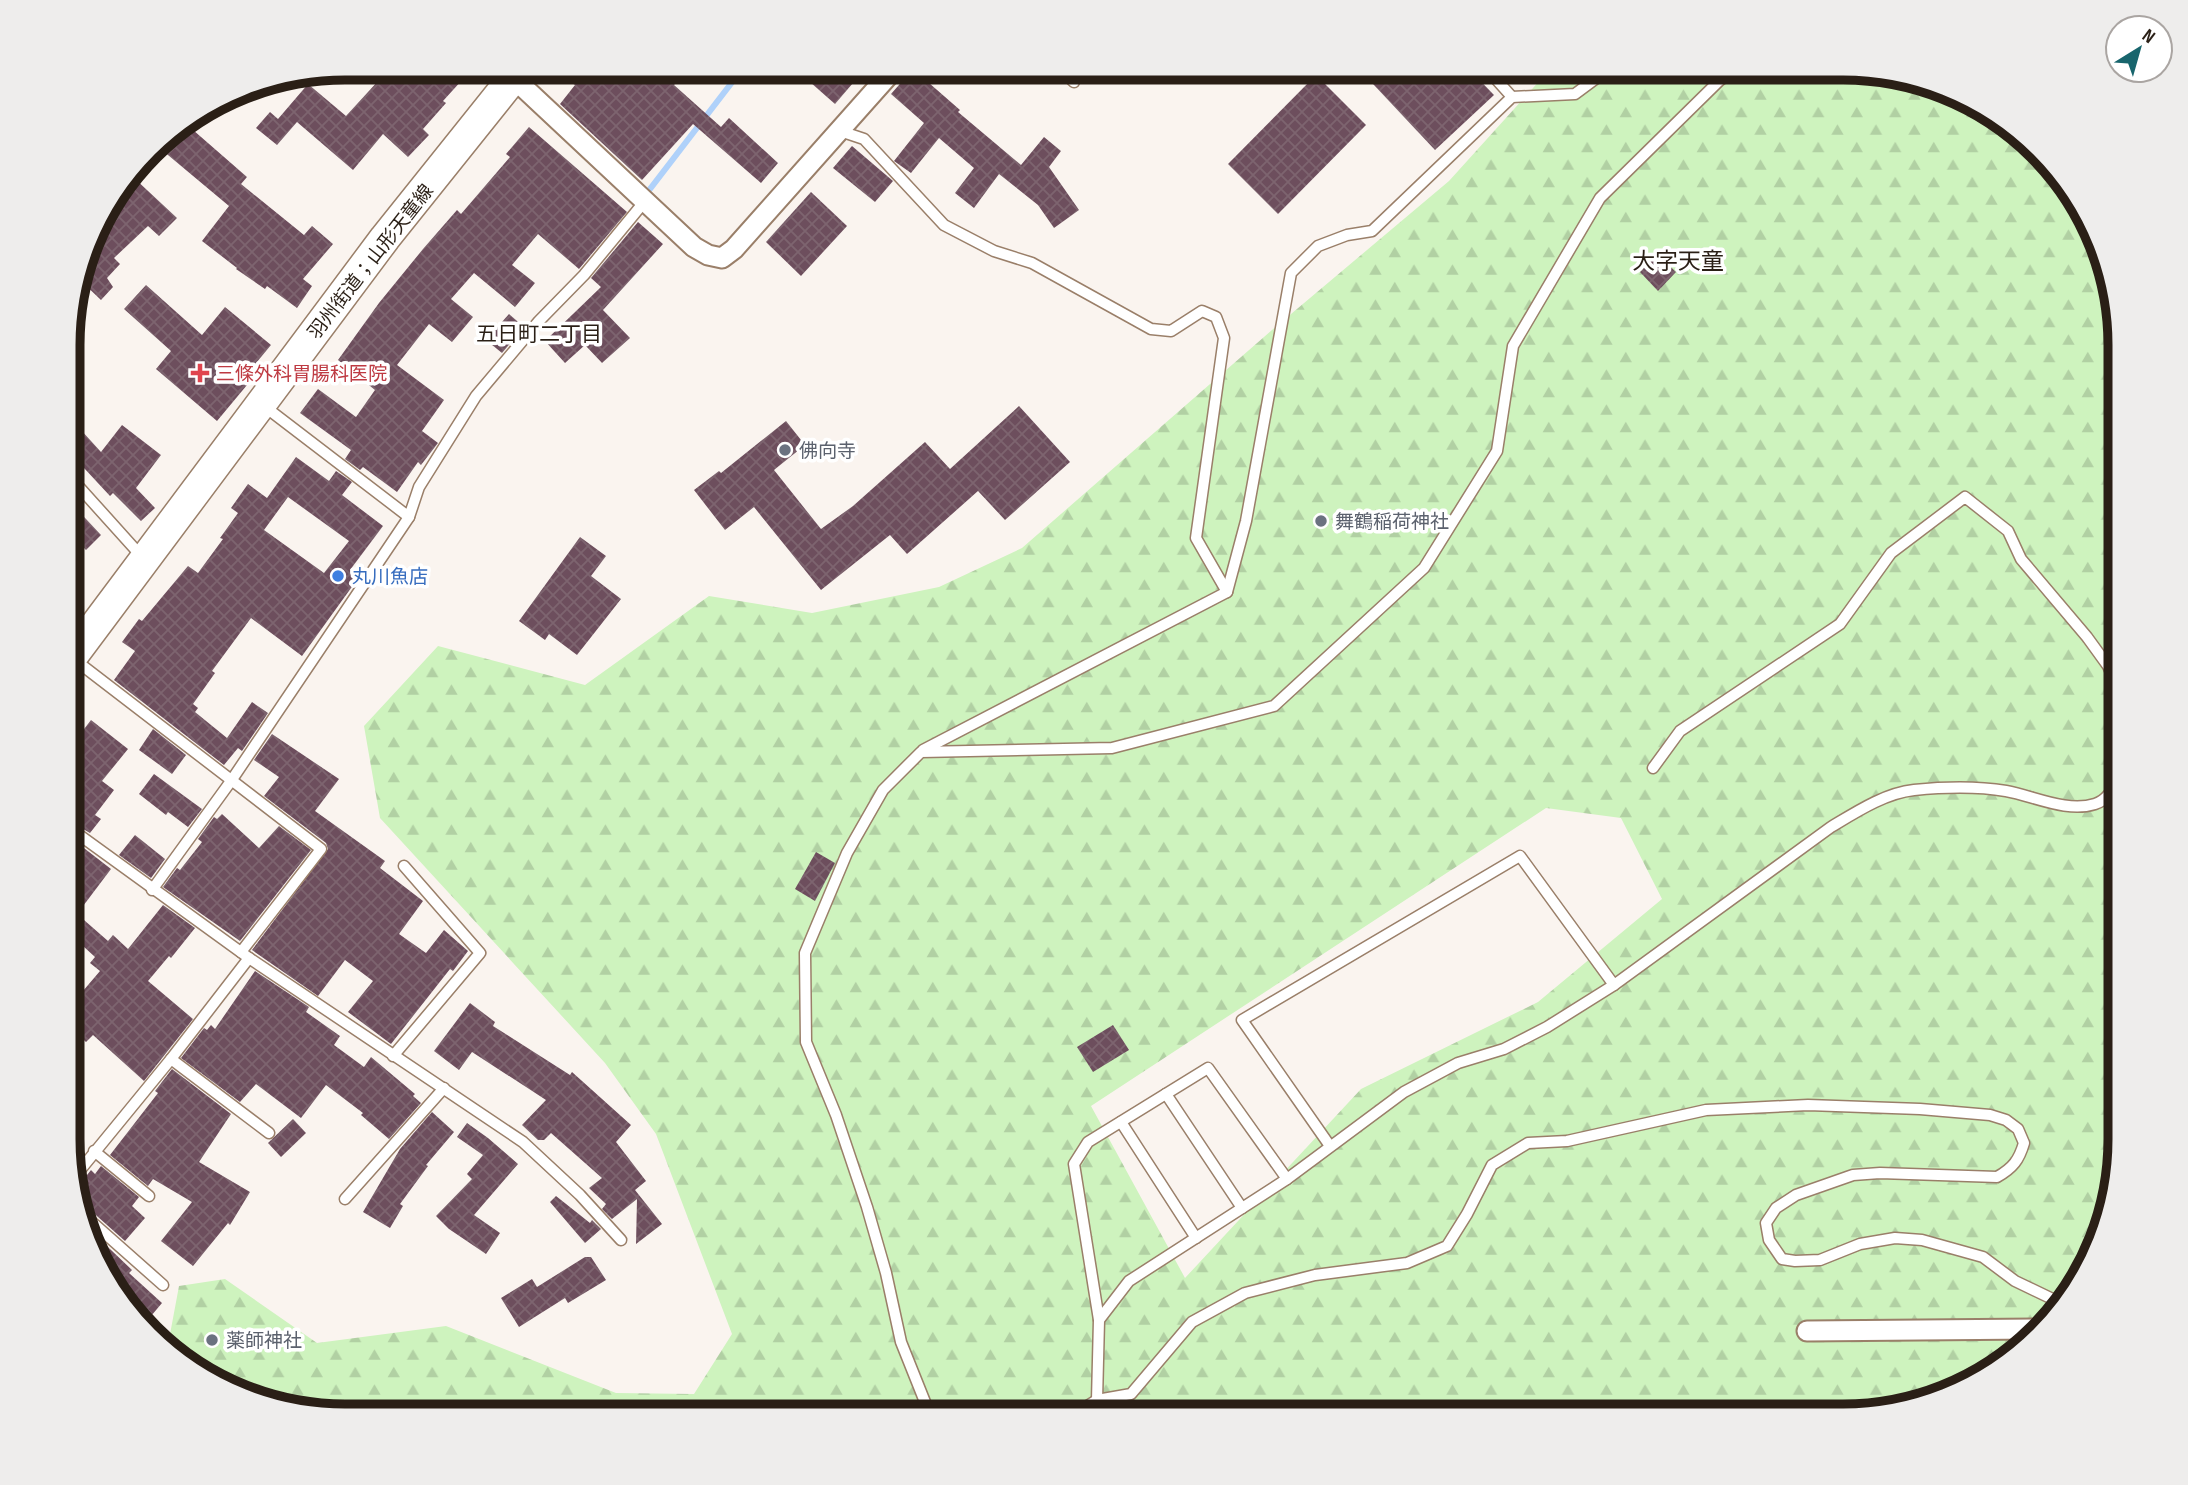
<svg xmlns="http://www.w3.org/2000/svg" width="2188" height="1485" font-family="'Sofia Sans Condensed','Noto Sans JP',sans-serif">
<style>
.forest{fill:url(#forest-firs);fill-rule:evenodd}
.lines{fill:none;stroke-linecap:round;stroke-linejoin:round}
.stream{stroke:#afd1fa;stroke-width:6}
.building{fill:url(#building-cross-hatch);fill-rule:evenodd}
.service-casing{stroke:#9a7f69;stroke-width:13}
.minor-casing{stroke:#9a7f69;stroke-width:23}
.primary-casing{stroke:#9a7f69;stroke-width:33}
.service{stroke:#fff;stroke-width:10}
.minor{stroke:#fff;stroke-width:19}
.primary{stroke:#fff;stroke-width:30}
.health-dot{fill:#e0444e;stroke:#fff;stroke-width:2.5}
.worship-dot{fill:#6b7280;stroke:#fff;stroke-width:2.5}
.shop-dot{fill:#3f7fe0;stroke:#fff;stroke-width:2.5}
.labels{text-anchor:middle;stroke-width:7;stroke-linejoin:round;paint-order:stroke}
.street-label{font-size:19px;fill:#2a1f16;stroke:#fff}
.health-label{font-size:19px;fill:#be3a42;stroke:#fff;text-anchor:start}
.worship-label{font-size:19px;fill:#5b616d;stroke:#fff;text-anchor:start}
.shop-label{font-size:19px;fill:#366cbe;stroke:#fff;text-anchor:start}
.neighbourhood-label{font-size:21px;fill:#2a1f16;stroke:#fff}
.quarter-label{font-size:23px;fill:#2a1f16;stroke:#fff}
.rim{fill:none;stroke:#2a1f16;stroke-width:9}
</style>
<defs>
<pattern id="forest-firs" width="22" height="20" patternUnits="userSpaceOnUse" patternTransform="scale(1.75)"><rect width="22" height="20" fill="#cef3be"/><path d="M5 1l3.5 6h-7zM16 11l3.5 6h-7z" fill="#b1d0a3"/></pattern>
<pattern id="building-cross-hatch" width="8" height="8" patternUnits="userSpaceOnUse" patternTransform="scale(1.75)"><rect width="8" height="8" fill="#6d4e5d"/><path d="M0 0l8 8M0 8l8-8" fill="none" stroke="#7d646f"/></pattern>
</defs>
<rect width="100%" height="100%" fill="#faf4ef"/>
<path class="forest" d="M1551 68H1843L1931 83 1997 115 2083 207 2119 328V1157L2105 1228 2073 1294 1981 1380 1860 1416 345 1417 257 1402 191 1370 168 1345 179 1286 225 1279 317 1343 446 1326 616 1393 694 1394 732 1334 656 1134 605 1063 380 818 364 726 438 646 585 685 709 596 812 613 939 587 1022 548 1272 330 1449 181ZM1546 808 1621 818 1662 899 1538 1002 1361 1089 1185 1278 1091 1106Z"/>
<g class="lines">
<path class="stream" d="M650 189 743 68"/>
</g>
<g class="building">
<path d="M366 68H473L443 101 446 103 423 129 429 135 408 157 383 134 353 170 297 122 277 145 256 128 270 112 278 119 308 84 346 116 379 80Z"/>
<path d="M585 68H688L674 85 721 127 729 118 778 163 761 183 693 124 642 180 560 104 575 85 572 83Z"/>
<path d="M794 68H836L853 83 835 104Z"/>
<path d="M1358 68H1468L1494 95 1435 150Z"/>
<path d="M913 69 960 110 958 112 1021 165 1044 137 1061 151 1049 167 1079 210 1054 228 1038 205 999 174 974 208 955 193 974 168 939 138 911 173 894 161 924 123 891 94Z"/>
<path d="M1316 75 1366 125 1278 214 1228 164Z"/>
<path d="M185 123 247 177 241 184 304 235 312 226 333 244 303 279 312 286 297 308 267 286 265 289 236 269 237 268 202 241 229 206 156 145 162 137Z"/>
<path d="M529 127 627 212 579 269 538 234 512 265 535 283 515 307 474 273 451 299 473 317 452 342 429 324 397 365 444 400 422 431 438 443 421 465 418 462 397 492 363 467 360 470 345 459 351 450 300 413 318 389 356 417 375 390 338 360 379 303 423 249 457 210 461 214 510 157 506 154Z"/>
<path d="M852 146 893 181 875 202 833 168Z"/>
<path d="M132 176 177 218 159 236 148 226 114 258 120 264 107 278 113 287 101 300 80 280 97 224 121 202 116 198Z"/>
<path d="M811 192 847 226 801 276 766 242Z"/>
<path d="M638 222 663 244 603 310 630 338 602 363 585 345 565 363 545 341 601 287 591 278Z"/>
<path d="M1657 254 1676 272 1658 291 1640 272Z"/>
<path d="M146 285 202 335 225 307 271 345 247 374 252 379 217 421 156 369 171 351 124 309Z"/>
<path d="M509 314 524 327 502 353 486 340Z"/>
<path d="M1019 406 1070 462 1005 520 978 491 907 554 890 535 821 590 754 507 725 530 694 490 719 471 721 473 786 421 805 445 774 470 821 529 853 506 925 442 950 469Z"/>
<path d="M71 419 101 452 122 425 161 455 136 488 155 508 141 521 113 493 110 496 71 454Z"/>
<path d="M296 457 329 481 336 471 352 482 342 495 383 526 350 570 359 577 302 656 251 618 212 671 215 673 193 704 198 708 195 712 227 738 252 702 268 713 242 751 238 748 224 765 114 680 135 651 122 642 139 619 142 621 188 566 198 573 223 539 220 538 238 513 231 508 248 484 267 498ZM288 497 349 541 324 573 264 530Z"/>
<path d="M71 503 101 535 86 550 71 534Z"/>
<path d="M580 537 606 556 591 576 621 599 577 655 549 634 545 640 519 621Z"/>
<path d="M91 720 128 749 102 781 114 790 95 815 101 819 90 833 71 822V746Z"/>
<path d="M153 729 186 755 172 774 139 750Z"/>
<path d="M272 734 339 779 315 811 385 861 380 868 423 901 399 934 426 953 444 930 468 951 453 971 450 969 391 1044 348 1012 373 981 345 960 318 996 252 950 328 849 326 843 264 796 279 777 254 760Z"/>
<path d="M154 774 202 809 188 827 168 812 166 815 139 794Z"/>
<path d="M222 814 259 848 279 826 311 850 240 941 163 887 177 868 180 870 202 842 198 839 214 817 217 819Z"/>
<path d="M135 835 165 859 151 878 119 855Z"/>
<path d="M71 838 111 869 71 922Z"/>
<path d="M816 852 835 863 815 901 795 889Z"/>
<path d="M163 905 195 928 171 958 169 956 148 981 193 1019 144 1081 93 1035 86 1042 71 1028V1005L100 971 90 963 95 957 71 935 84 920 108 941 113 935 128 949Z"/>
<path d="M255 971 309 1007 306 1012 340 1036 334 1045 364 1067 371 1057 415 1094 413 1096 421 1103 389 1139 361 1115 363 1113 326 1085 301 1118 256 1084 240 1102 181 1058 204 1028 207 1030 211 1025 215 1029Z"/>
<path d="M470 1003 495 1022 493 1026 570 1075 572 1072 631 1125 616 1142 646 1181 635 1190 662 1224 636 1244 637 1199 612 1219 602 1209 606 1204 589 1188 602 1178 551 1133 544 1140H538L522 1125 546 1100 472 1052 459 1070 434 1051Z"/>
<path d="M1113 1025 1129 1050 1093 1072 1077 1047Z"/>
<path d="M172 1069 231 1114 199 1162 250 1192 230 1225 228 1223 193 1266 161 1241 192 1202 153 1179 148 1186 110 1155 158 1093 155 1091Z"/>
<path d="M432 1112 454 1132 426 1165 428 1166 400 1204 403 1206 390 1228 363 1212 400 1149Z"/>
<path d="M293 1119 306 1133 281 1157 268 1143Z"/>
<path d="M467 1123 488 1138 518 1164 474 1215 500 1233 486 1254 449 1229 436 1216 472 1179 467 1174 483 1155 457 1137Z"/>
<path d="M101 1166 139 1197 132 1206 145 1218 125 1241 89 1209 82 1208 75 1190 91 1170 95 1174Z"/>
<path d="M556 1196 590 1223 592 1220 601 1229 585 1243 550 1202Z"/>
<path d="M89 1229 132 1270 129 1273 162 1303 146 1322 106 1279Z"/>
<path d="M585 1257H591L606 1280 568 1303 565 1298 519 1327 501 1298 532 1279 537 1287Z"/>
</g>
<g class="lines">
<defs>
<g id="service">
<path d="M1059 68 1074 82"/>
<path d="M1486 68 1512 97"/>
<path d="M840 131 864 139 944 225 994 251 1032 263 1151 329 1171 331 1202 311 1216 317 1224 338 1196 538 1227 592"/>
<path d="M264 406 409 517 419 487 476 396 539 321 584 275 645 201"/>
<path d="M71 478 143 558"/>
<path d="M75 660 321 849 241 952"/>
<path d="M923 750 1227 592 1246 521 1291 273 1318 246 1347 235 1372 231 1512 97 1575 94 1610 68"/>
<path d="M1653 768 1680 731 1840 624 1891 553 1965 497 2008 531 2021 559 2087 637 2108 666 2119 690"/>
<path d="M71 829 249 958 523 1142 580 1195 621 1240"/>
<path d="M152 890 231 781 409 517"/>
<path d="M393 1056 480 953 404 866"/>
<path d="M171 1059 269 1133"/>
<path d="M1166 1094 1242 1208"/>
<path d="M1121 1122 1196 1238"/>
<path d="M1330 1146 1242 1020 1520 856 1614 985"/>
<path d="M94 1151 149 1196"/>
<path d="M72 1180 171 1059 249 958"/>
<path d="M345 1199 444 1088"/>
<path d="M84 1215 163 1285"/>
<path d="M1099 1320 1074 1164 1088 1142 1208 1068 1287 1179"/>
<path d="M1097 1400 1099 1320 1129 1281 1287 1179 1404 1092 1458 1063 1504 1049 1547 1027 1614 985 1831 827C1856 812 1885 793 1914 790 1944 787 1976 786 2006 791 2034 796 2067 813 2095 804 2108 800 2113 788 2119 777"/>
<path d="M1071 1416 1097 1400 1131 1394 1192 1322 1245 1293 1315 1275 1407 1263 1447 1246 1467 1214 1492 1165 1528 1143 1567 1141 1706 1110 1808 1105 1920 1109 1990 1115 2006 1120 2018 1129 2024 1143C2019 1160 2013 1168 1997 1177L1880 1173 1853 1175 1796 1195 1776 1208 1766 1223 1769 1240 1782 1259 1795 1261 1820 1260 1860 1244 1895 1238 1922 1240 1983 1257 2015 1281 2063 1304"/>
<path d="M931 1417 901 1342 886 1273 867 1207 836 1115 806 1042 805 953 847 853 883 790 921 752 1112 748 1274 706 1424 568 1497 451 1513 346 1600 198 1719 81 1737 68"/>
</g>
<g id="minor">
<path d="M506 71 694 247 708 255 722 258 734 249 895 68"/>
<path d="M1807 1331 2036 1329"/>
</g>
<path id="primary" d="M71 658 385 238 521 68"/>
</defs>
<use href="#service" class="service-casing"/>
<use href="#minor" class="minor-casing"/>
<use href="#primary" class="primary-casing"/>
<use href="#service" class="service"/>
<use href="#minor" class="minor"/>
<use href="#primary" class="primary"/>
</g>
<path class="health-dot" d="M196.5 362.5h7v7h7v7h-7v7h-7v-7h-7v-7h7z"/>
<g class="worship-dot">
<circle cx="785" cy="450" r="7"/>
<circle cx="1321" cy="521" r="7"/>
<circle cx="212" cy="1340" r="7"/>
</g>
<circle class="shop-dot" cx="338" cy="576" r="7"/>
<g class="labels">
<g class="street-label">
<text transform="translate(370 261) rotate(-52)" y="7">羽州街道；山形天童線</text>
</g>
<g class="health-label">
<text x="216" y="380">三條外科胃腸科医院</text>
</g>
<g class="worship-label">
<text x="799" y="457">佛向寺</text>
<text x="1335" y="528">舞鶴稲荷神社</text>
<text x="226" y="1347">薬師神社</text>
</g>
<g class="shop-label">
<text x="352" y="583">丸川魚店</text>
</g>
<g class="neighbourhood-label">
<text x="539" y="341">五日町二丁目</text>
</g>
<g class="quarter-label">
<text x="1678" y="269">大字天童</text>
</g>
</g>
<path d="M0 0H2188V1485H0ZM345 80H1843A265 265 0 0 1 2108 345V1139A265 265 0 0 1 1843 1404H345A265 265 0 0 1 80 1139V345A265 265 0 0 1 345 80Z" fill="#eeedec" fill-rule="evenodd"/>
<path class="rim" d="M345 80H1843A265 265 0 0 1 2108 345V1139A265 265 0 0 1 1843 1404H345A265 265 0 0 1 80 1139V345A265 265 0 0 1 345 80Z"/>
<g transform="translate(2139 49) rotate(37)"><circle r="33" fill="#ffffff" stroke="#aaa5a2" stroke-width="2"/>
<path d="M0-5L12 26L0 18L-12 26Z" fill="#18656d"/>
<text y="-10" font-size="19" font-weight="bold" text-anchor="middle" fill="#2a1f16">N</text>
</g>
</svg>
